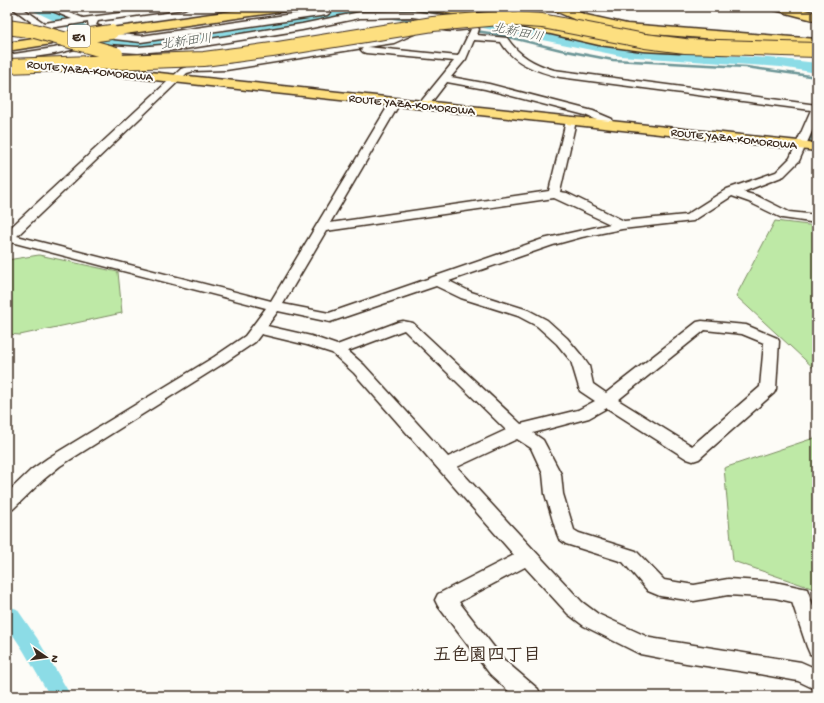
<svg xmlns="http://www.w3.org/2000/svg" width="824" height="703" font-family="'Gochi Hand','Klee One',sans-serif">
<style>
.green{fill:#bee9a6;stroke:#7c8a62}
.lines{fill:none;stroke-linecap:round;stroke-linejoin:round}
.stream-far1{stroke:#6c9596;stroke-width:2.5}
.stream{stroke:#6c9596;stroke-width:3}
.canal{fill:#8cdce6;fill-rule:evenodd}
.river{fill:#8cdce6;fill-rule:evenodd}
.minor-casing{stroke:#3b2a1e;stroke-width:3}
.major-casing{stroke:#3b2a1e;stroke-width:3}
.highway-casing{stroke:#3b2a1e;stroke-width:3}
.minor{fill:#fdfcf7;fill-rule:evenodd}
.major{fill:#fddf80;fill-rule:evenodd}
.highway{fill:#fddf80;fill-rule:evenodd}
.highway-bridge-casing{stroke:#3b2a1e;stroke-width:16;stroke-linecap:butt}
.highway-bridge{stroke:#fddf80;stroke-width:14}
.labels{text-anchor:middle;stroke-width:4;stroke-linejoin:round;paint-order:stroke}
.far-street-label{font-size:12px;fill:#3b2a1e;stroke:#fdfcf7}
.far-water-label{font-size:13px;font-style:italic;fill:#4f5650;stroke:#fdfcf7}
.shield{fill:#fdfcf7;stroke:#75695f;stroke-width:1}
.shield-label{font-size:13px;font-weight:bold;fill:#3b2a1e}
.near-neighbourhood-label{font-size:18px;font-weight:bold;fill:#3b2a1e;stroke:#fdfcf7}
</style>
<rect width="100%" height="100%" fill="#fdfcf7"/>
<filter id="ink" filterUnits="userSpaceOnUse"><feTurbulence type="fractalNoise" baseFrequency=".025" numOctaves="2"/><feDisplacementMap in="SourceGraphic" scale="8" xChannelSelector="R" yChannelSelector="G"/><feConvolveMatrix kernelMatrix="1 2 1 2 8 2 1 2 1" color-interpolation-filters="sRGB"/></filter>
<g filter="url(#ink)">
<g class="green">
<path d="M775 221 817 226V371L736 296Z"/>
<path d="M39 255 118 272 122 313 20 335 7 334V260Z"/>
<path d="M817 437V590L733 561 724 468Z"/>
</g>
<g class="lines">
<g class="stream-far1">
<path d="M387 17 415 21"/>
<path d="M462 29 496 34 561 50 613 60 746 67 817 77"/>
</g>
<path class="stream" d="M809 142 817 123"/>
<path class="canal" d="M7 606 17 609 37 638 71 696H50L23 650 7 626Z"/>
<path class="river" d="M30 7H48L114 39 127 41H159L260 26 344 8 402 7 449 13 621 48 781 59 817 63V73L781 67 621 56 449 21 402 15 344 16 260 34 159 49H127L106 46 32 10Z"/>
<defs>
<g id="minor">
<path d="M11 7H21L44 23 72 19 43 7H55L83 18 165 7H188L184 9 98 21 96 25 119 34 141 36 327 9 331 12 327 15 141 42 114 39 89 28 88 22 43 29 19 30 18 28 19 26 34 24Z"/>
<path d="M412 11 455 17 459 20 455 23 412 17 360 18 302 30 185 49 138 53 107 51 102 48 107 45 138 47 185 43 302 24 360 12Z"/>
<path d="M486 17 490 20 477 27 479 29 477 35 507 38C519 56 534 64 554 70L817 105V120L799 161 784 176 743 192 757 196 789 212 817 215V223L782 218 749 202 732 196 693 221 622 229 582 237 553 245 449 281 471 292 528 310 547 320 567 338 582 356 589 366 593 384 606 393 697 322 702 321 746 325 777 338 779 341 776 389 774 393 699 459 693 461 687 459 607 408 589 418 533 433 543 440 561 474 563 494 574 530 579 533 636 551 664 580 694 585 728 579 775 582 807 589 817 616V656L810 654 807 647 792 602 775 598 728 595 694 601 660 596 648 591 623 562 566 544 559 539 557 534 545 494 543 474 531 448 517 439 457 467 582 602 598 614 650 638 801 662 817 669V690L798 681 759 674 686 663 640 654 584 626 568 614 525 567 459 602 504 660 538 689 541 696H514L490 674 438 606 435 600 438 594 514 555 354 373 332 353 307 345 261 334 255 342 224 363 60 466 43 480 13 509 7 511V493L31 470 48 458 214 357 245 336 266 308 7 241V231L181 69 193 65 226 64 389 39 420 25 424 28 423 30 394 43 367 47 458 56 471 29C462 30 444 33 437 27L438 25 469 24ZM474 40 501 42C514 64 536 71 560 77L811 110 790 158 776 172 727 189 686 215 624 221 567 193 560 192 576 121 571 118 566 121 549 191 330 223 400 103 395 100 391 101 271 301 17 236 187 73 194 71 226 70 363 48 361 50 363 52 366 53 454 61 419 104 418 106 419 108H427L447 82 485 89 585 115 603 123 604 127H612L613 125 612 119 593 111 489 84 451 77 466 59ZM554 198 610 224 543 239 329 313 283 304 326 231ZM436 286 461 298 518 316 537 326 557 344 571 361 580 391 595 401 578 410 521 424 413 323 403 321 398 322 337 345 311 336 267 326 278 311 330 322ZM404 330 506 430 448 457 364 365 348 351ZM705 330 742 334 764 343 760 387 692 446 618 400Z"/>
<path d="M89 40 93 43 92 45 54 54 7 61V55L54 48Z"/>
</g>
<g id="major">
<path d="M425 7C484 7 541 29 600 39 626 43 652 45 679 47L683 48 685 50 683 52 679 53 643 51 599 45 516 26 430 10Z"/>
<path d="M65 63 817 143V151L61 70 59 67 61 64Z"/>
</g>
<g id="highway">
<path d="M260 7H292L290 10 286 11 111 36 106 35 105 32 106 29 111 28Z"/>
<path d="M551 7H567L586 15 627 24 817 39V47L627 32 578 21 553 10Z"/>
<path d="M773 7H793L817 13V21L775 10Z"/>
<path d="M47 37 52 38 54 41 52 44 7 51V43Z"/>
</g>
</defs>
<use href="#minor" class="minor-casing"/>
<use href="#major" class="major-casing"/>
<use href="#highway" class="highway-casing"/>
<use href="#minor" class="minor"/>
<use href="#major" class="major"/>
<use href="#highway" class="highway"/>
<defs>
<g id="highway-bridge">
<path d="M7 27 35 31 116 54"/>
<path d="M69 38 111 32"/>
<path d="M7 66 204 59 272 50 433 24 500 18 542 21 645 41 685 46 817 50"/>
</g>
</defs>
<use href="#highway-bridge" class="highway-bridge-casing"/>
<use href="#highway-bridge" class="highway-bridge"/>
</g>
</g>
<g class="labels">
<g class="far-street-label">
<text transform="translate(90 70) rotate(6)" y="4">ROUTE YAZA-KOMOROWA</text>
<text transform="translate(412 104) rotate(6)" y="4">ROUTE YAZA-KOMOROWA</text>
<text transform="translate(734 138) rotate(6)" y="4">ROUTE YAZA-KOMOROWA</text>
</g>
<g class="far-water-label">
<text transform="translate(518 31) rotate(12)" y="5">北新田川</text>
<text transform="translate(186 40) rotate(-8)" y="5">北新田川</text>
</g>
<rect class="shield" x="68" y="25" width="22" height="22" rx="3"/>
<g class="shield-label">
<text x="79" y="41">E1</text>
</g>
<g class="near-neighbourhood-label">
<text x="487" y="660">五色園四丁目</text>
</g>
</g>
<rect width="824" height="703" fill="none" stroke="#fdfcf7" stroke-width="24"/>
<rect x="12" y="12" width="800" height="679" fill="none" stroke="#3b2a1e" stroke-width="1.5" filter="url(#ink)"/>
<g transform="translate(46 657) rotate(103)" stroke="#fdfcf7" stroke-width="3" paint-order="stroke">
<path d="M0-3L7 15L0 10L-7 15Z" fill="#3b2a1e"/>
<text y="-6" font-size="11" font-weight="bold" text-anchor="middle" fill="#3b2a1e">N</text>
</g>
</svg>
